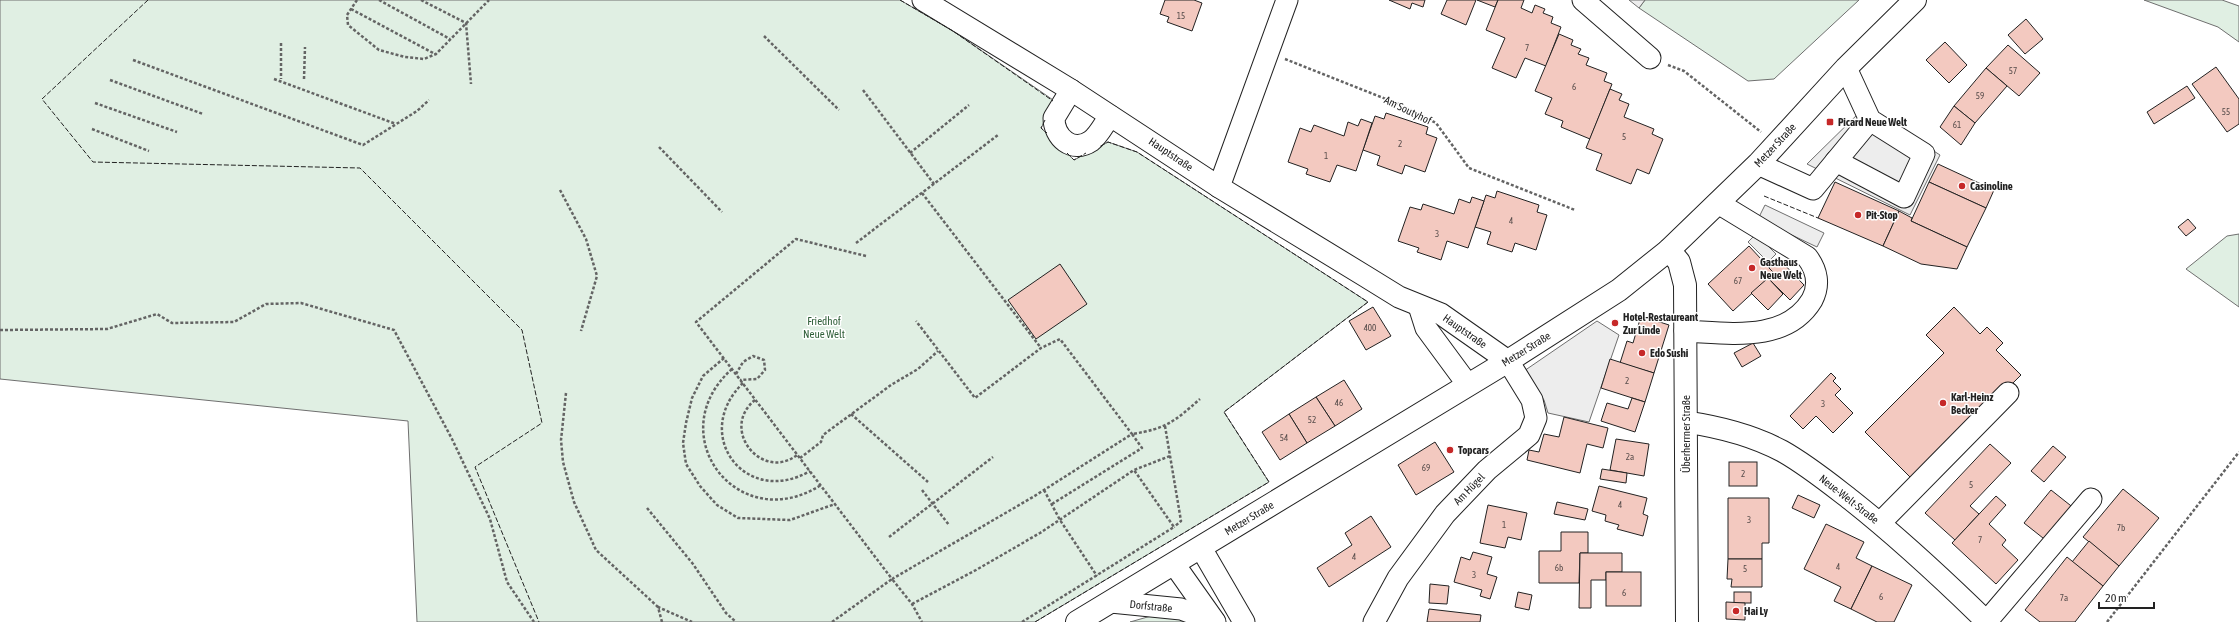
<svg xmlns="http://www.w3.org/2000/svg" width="2239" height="622" font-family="'Asap Condensed',sans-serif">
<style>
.green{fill:#e0efe3;stroke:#6f6f6f}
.parking{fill:#ededed;stroke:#6f6f6f}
.building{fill:#f3c9c0;stroke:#222}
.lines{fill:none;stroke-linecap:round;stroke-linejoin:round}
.minor-casing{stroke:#222;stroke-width:23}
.major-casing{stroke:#222;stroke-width:24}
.path{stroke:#646464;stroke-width:2.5;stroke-dasharray:3 2;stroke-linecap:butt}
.minor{stroke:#fff;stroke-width:21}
.major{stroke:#fff;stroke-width:22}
.fence{stroke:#222;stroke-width:1;stroke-dasharray:5 2;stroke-linecap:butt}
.poi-dot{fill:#c62828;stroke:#fff;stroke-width:1.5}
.labels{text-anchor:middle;stroke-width:3;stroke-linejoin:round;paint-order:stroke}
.number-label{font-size:9px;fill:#564c4a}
.street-label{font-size:11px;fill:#222;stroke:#fff}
.poi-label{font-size:11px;font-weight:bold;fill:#222;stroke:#fff;text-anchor:start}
.park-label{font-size:11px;fill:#2f5e38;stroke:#fff}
</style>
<rect width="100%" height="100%" fill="#fff"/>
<g class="green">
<path d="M0 0H900L953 31 1056 102 1041 128 1074 160 1108 142 1137 152 1368 302 1224 412 1269 482 1035 622H417L408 421 0 379Z"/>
<path d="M1645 0H1859L1774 79 1748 81 1639 8Z"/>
<path d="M2144 0H2222L2239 6V42L2218 27Z"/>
<path d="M2239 234V307L2186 269 2227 236Z"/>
<path d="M1151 616 1193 621 1194 622H1130Z"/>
</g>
<g class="parking">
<path d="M1629 0H1645L1639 8Z"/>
<path d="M1865 107 1940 155 1910 215 1807 164Z"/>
<path d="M1765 205 1824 233 1817 247 1758 219Z"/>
<path d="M1756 234 1776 254 1768 262 1748 242Z"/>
<path d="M1597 321 1619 335 1589 422 1548 413 1544 400 1524 371Z"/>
</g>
<g class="building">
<path d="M1165 0H1194L1202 3 1192 31 1167 22 1169 17 1160 14Z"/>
<path d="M1389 0H1425L1423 7 1412 3 1410 9Z"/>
<path d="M1447 0H1476L1466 25 1441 14Z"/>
<path d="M1477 0H1498L1495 7Z"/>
<path d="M1498 0H1524L1521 8 1532 13 1535 5 1545 9 1543 13 1553 17 1551 23 1561 27 1546 66 1525 58 1516 78 1492 68 1505 38 1486 30Z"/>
<path d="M2026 19 2043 39 2025 54 2008 35Z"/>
<path d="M1559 34 1573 40 1571 45 1581 49 1578 54 1589 58 1586 65 1607 73 1604 81 1612 84 1590 139 1561 127 1563 121 1545 114 1552 98 1535 91Z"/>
<path d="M1945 42 1967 65 1949 83 1926 60Z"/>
<path d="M2008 45 2040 73 2019 96 1986 68Z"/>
<path d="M2216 67 2239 99V124L2227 132 2192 84Z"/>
<path d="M1986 68 2007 86 1975 123 1954 106Z"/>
<path d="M2187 86 2195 98 2154 124 2147 112Z"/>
<path d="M1610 89 1622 94 1619 100 1629 104 1624 117 1654 129 1652 134 1663 139 1649 174 1637 169 1631 184 1596 170 1602 154 1586 148Z"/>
<path d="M1954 106 1975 123 1961 145 1940 127Z"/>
<path d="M1386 113 1428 127 1426 134 1437 138 1425 172 1405 165 1402 174 1377 165 1380 156 1363 150 1375 116 1384 119Z"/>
<path d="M1361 119 1372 123 1356 171 1337 165 1330 182 1306 174 1308 169 1288 162 1300 128 1311 132 1314 125 1344 136 1348 122 1358 126Z"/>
<path d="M1938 164 1994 190 1986 208 1929 182Z"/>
<path d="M1835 182 1899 211 1883 246 1818 218Z"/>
<path d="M1929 182 1986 208 1967 247 1911 221Z"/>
<path d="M1497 191 1539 205 1537 212 1547 215 1536 250 1515 243 1512 252 1487 244 1491 232 1475 227 1486 195 1495 198Z"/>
<path d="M1472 197 1484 201 1468 248 1447 241 1441 260 1417 252 1419 248 1398 241 1410 207 1421 210 1423 204 1454 214 1459 199 1470 203Z"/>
<path d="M1899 211 1912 218 1911 221 1967 247 1957 269 1921 264 1883 246Z"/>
<path d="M2188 219 2196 228 2186 236 2178 227Z"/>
<path d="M1749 246 1774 273 1733 311 1708 284Z"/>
<path d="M1778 258 1804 285 1790 300 1768 278 1774 273 1769 268Z"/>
<path d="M1060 264 1087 304 1036 339 1008 300Z"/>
<path d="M1768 278 1783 294 1768 310 1751 293Z"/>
<path d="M1373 307 1391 336 1366 350 1349 321Z"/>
<path d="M1954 307 1980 334 1987 327 2003 343 1996 350 2021 375 1914 481 1865 432 1944 353 1926 335Z"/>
<path d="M1641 316 1669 325 1654 373 1620 363 1627 341 1633 343Z"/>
<path d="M1753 343 1761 356 1742 367 1734 353Z"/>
<path d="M1610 359 1654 373 1645 402 1601 388Z"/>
<path d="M1831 373 1836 378 1833 381 1841 389 1835 395 1853 413 1833 433 1816 416 1803 429 1790 416Z"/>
<path d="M1344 380 1362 409 1335 426 1316 397Z"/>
<path d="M1316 397 1335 426 1307 443 1289 414Z"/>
<path d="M1632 398 1645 402 1635 432 1601 421 1607 403 1628 409Z"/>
<path d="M1289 414 1307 443 1280 460 1262 432Z"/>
<path d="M1564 417 1608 428 1603 448 1587 444 1580 473 1527 460 1529 450 1539 452 1544 434 1559 437Z"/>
<path d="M1616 439 1649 444 1644 476 1610 470Z"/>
<path d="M1435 442 1454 472 1416 495 1398 465Z"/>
<path d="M1990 444 2011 463 1970 506 1979 514 1955 540 1925 513Z"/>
<path d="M2053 446 2066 457 2044 482 2031 471Z"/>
<rect x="1729" y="462" width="28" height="24"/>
<path d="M1602 469 1627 473 1626 483 1600 479Z"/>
<path d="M1599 486 1647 498 1643 514 1648 516 1643 536 1617 529 1619 525 1605 521 1606 515 1592 511Z"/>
<path d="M2123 489 2159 518 2119 566 2083 537Z"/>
<path d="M2051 490 2075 509 2048 542 2024 523Z"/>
<path d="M1798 495 1820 505 1814 518 1792 508Z"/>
<path d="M1996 496 2006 505 1989 524 2006 540 2002 545 2018 560 1996 584 1952 543Z"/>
<path d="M1728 498H1769V543H1762V559H1728Z"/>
<path d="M1557 502 1588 509 1585 520 1554 514Z"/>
<path d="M1488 505 1527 513 1521 540 1508 537 1505 548 1480 543Z"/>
<path d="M1371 516 1391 547 1329 587 1317 568 1352 545 1345 533Z"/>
<path d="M1826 524 1864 542 1856 558 1872 566 1851 609 1834 601 1841 587 1804 569Z"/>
<path d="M1561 532H1588V553H1580L1579 583H1539V551H1561Z"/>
<path d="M2089 541 2119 566 2103 586 2072 562Z"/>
<path d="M1473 552 1492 557 1487 574 1497 577 1490 599 1480 596 1482 590 1454 582 1461 557 1470 560Z"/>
<path d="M1580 553H1622V572H1606V580H1591V608H1579Z"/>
<path d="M2067 557 2103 586 2075 622H2040L2025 610Z"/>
<path d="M1728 559H1762V587H1731L1732 579H1727Z"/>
<path d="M1872 566 1912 585 1894 622H1877L1851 609Z"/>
<rect x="1606" y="572" width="35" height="34"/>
<path d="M1430 584 1449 586 1447 604 1429 603Z"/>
<path d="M1518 592 1532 595 1529 610 1515 607Z"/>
<rect x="1734" y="592" width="17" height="11"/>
<path d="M1726 602 1745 603V620L1726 619Z"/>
<path d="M1429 609 1481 615 1480 622H1427Z"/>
</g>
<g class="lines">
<defs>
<g id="minor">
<path d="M923 0 1071 90 1219 187 1365 276 1399 297 1441 314 1508 361 1532 400 1536 418 1529 435 1487 470 1445 514 1398 578 1374 622"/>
<path d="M1583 0 1650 58"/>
<path d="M1071 90 1054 118C1054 137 1072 154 1091 141 1099 135 1104 124 1110 116"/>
<path d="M1836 161 1904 197 1924 154 1870 120 1846 68"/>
<path d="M1758 164 1813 189 1870 120"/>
<path d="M1219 187 1287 0"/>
<path d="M1419 306 1426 328 1468 385"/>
<path d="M1685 331C1729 333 1786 343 1812 300 1820 285 1817 270 1807 257L1718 203"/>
<path d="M1686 422C1720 427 1752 435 1782 451 1807 465 1829 483 1851 500 1899 538 1943 579 1987 622"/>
<path d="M1880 523 2008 393"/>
<path d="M1201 548 1244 622"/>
<path d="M1174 564 1215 622"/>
<path d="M1111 602 1181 609 1214 621"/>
<path d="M1987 621 2091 499"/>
</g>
<g id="major">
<path d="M1669 250 1679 262 1685 285 1687 622"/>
<path d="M1077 622 1508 361 1619 290 1669 250 1758 164 1846 68 1915 0"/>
</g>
</defs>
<use href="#minor" class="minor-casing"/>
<use href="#major" class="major-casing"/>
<g class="path">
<path d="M357 0 347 15 348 25 379 50 405 57 424 59 436 54 489 0"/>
<path d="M379 0 450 39"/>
<path d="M421 0 466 23 471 84"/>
<path d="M351 9 435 54"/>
<path d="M764 36 839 110"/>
<path d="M281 43V79"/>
<path d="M1285 59 1401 105 1436 123 1469 168 1575 210"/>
<path d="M133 60 363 145 417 111 429 100"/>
<path d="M1668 65 1684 71 1761 132"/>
<path d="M274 79 396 124"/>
<path d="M304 79 305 47"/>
<path d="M110 80 203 114"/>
<path d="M863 90 934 184"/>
<path d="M95 103 177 132"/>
<path d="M92 129 149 151"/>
<path d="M659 147 722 212"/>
<path d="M910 153 969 105"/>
<path d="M560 190 586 239 597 276 581 331"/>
<path d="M922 193 1041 348"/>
<path d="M856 243 998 135"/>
<path d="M866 256 796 239 696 322 892 579 1033 497 1132 434 1060 339 1041 348 975 398 916 321"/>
<path d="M0 330 107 329 157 314 172 323 234 322 266 304 301 303 394 330 452 439 490 519 507 582 534 622"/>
<path d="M724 358 703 376 692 398 686 423 683 443 686 464 700 486 717 505 738 518 790 520 835 504"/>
<path d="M732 369C659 434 738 538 821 485"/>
<path d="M736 374 743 362 753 356 764 360 765 370 757 379 740 380"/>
<path d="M743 383C690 435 746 508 810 471"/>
<path d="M566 393 561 440 563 462 574 502 596 550 658 607"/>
<path d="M755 400C719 429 762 482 797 455"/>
<path d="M851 414 928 482"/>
<path d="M1165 426 1181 521 1174 527"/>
<path d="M800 458 821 442 823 435 891 385 918 369 938 351"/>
<path d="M922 490 949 525"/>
<path d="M1044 490 1060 520 1097 576"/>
<path d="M1052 504 1142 448 1132 434C1166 429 1175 421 1200 399"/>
<path d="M647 508 693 564 726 613 736 622"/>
<path d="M889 537 993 457"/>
<path d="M912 604 976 570 1040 533 1134 470 1170 456"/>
<path d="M662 622 658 607 692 622"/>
<path d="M832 622 892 579 912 604 922 622"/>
<path d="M1022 622 1174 527 1134 470"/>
<path d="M2107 622 2239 452"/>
</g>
<use href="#minor" class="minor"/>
<use href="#major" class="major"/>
<g class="fence">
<path d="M148 0 42 99 93 162 360 168 522 330 542 423 475 467 539 622"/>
<path d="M900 0 953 31 1053 101"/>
<path d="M1045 120 1041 128 1047 133"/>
<path d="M1067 153 1074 160 1086 153"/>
<path d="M1764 196 1818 218"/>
<path d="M1035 622 1269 482 1224 412 1368 302 1137 152 1108 142 1099 147"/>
</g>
</g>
<g class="poi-dot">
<rect x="1826" y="118" width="8" height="8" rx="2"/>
<circle cx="1962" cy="186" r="4"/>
<circle cx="1858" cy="215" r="4"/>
<circle cx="1752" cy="268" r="4"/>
<circle cx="1615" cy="323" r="4"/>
<circle cx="1642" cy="353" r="4"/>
<circle cx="1943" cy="403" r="4"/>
<circle cx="1450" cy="450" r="4"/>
<circle cx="1736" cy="611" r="4"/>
</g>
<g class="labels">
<g class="number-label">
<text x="1181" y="19">15</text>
<text x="1527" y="51">7</text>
<text x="2013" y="74">57</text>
<text x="1574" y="90">6</text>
<text x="1980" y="99">59</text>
<text x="2226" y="115">55</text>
<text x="1957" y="128">61</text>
<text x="1624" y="140">5</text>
<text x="1400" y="147">2</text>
<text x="1326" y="159">1</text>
<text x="1511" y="224">4</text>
<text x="1437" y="237">3</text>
<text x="1738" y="284">67</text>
<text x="1370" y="331">400</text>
<text x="1627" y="384">2</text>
<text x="1339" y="406">46</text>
<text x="1823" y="407">3</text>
<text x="1312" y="423">52</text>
<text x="1284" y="441">54</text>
<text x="1630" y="460">2a</text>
<text x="1426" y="471">69</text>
<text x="1743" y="477">2</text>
<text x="1971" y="488">5</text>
<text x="1620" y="508">4</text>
<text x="1749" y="523">3</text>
<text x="1504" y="528">1</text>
<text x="2121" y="531">7b</text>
<text x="1980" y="543">7</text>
<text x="1354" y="560">4</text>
<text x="1838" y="570">4</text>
<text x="1559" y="571">6b</text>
<text x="1745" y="572">5</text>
<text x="1474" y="578">3</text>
<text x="1624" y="596">6</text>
<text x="1881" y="600">6</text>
<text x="2064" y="601">7a</text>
</g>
<g class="street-label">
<text transform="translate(1408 110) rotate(26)" y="4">Am Soutyhof</text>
<text transform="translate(1775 145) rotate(-47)" y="4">Metzer Straße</text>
<text transform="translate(1171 154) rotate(34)" y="4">Hauptstraße</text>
<text transform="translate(1465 331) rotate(35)" y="4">Hauptstraße</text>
<text transform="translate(1526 349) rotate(-32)" y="4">Metzer Straße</text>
<text transform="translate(1686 434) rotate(-90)" y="4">Überherrner Straße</text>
<text transform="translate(1469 489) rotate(-46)" y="4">Am Hügel</text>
<text transform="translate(1849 499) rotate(38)" y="4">Neue-Welt-Straße</text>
<text transform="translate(1249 518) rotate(-31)" y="4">Metzer Straße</text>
<text transform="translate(1151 606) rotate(6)" y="4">Dorfstraße</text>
</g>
<g class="poi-label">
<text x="1838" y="126">Picard Neue Welt</text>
<text x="1970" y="190">Casinoline</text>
<text x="1866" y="219">Pit-Stop</text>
<text x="1760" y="266">Gasthaus<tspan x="1760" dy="13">Neue Welt</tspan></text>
<text x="1623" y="321">Hotel-Restaureant<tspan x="1623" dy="13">Zur Linde</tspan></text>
<text x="1650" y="357">Edo Sushi</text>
<text x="1951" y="401">Karl-Heinz<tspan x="1951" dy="13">Becker</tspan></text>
<text x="1458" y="454">Topcars</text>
<text x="1744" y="615">Hai Ly</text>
</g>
<g class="park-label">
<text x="824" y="325">Friedhof<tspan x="824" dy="13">Neue Welt</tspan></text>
</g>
</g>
<path d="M2099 602v6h55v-6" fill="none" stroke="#222222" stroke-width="2"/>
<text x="2105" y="602" font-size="12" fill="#222222" stroke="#ffffff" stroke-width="3" paint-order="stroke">20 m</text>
</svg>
